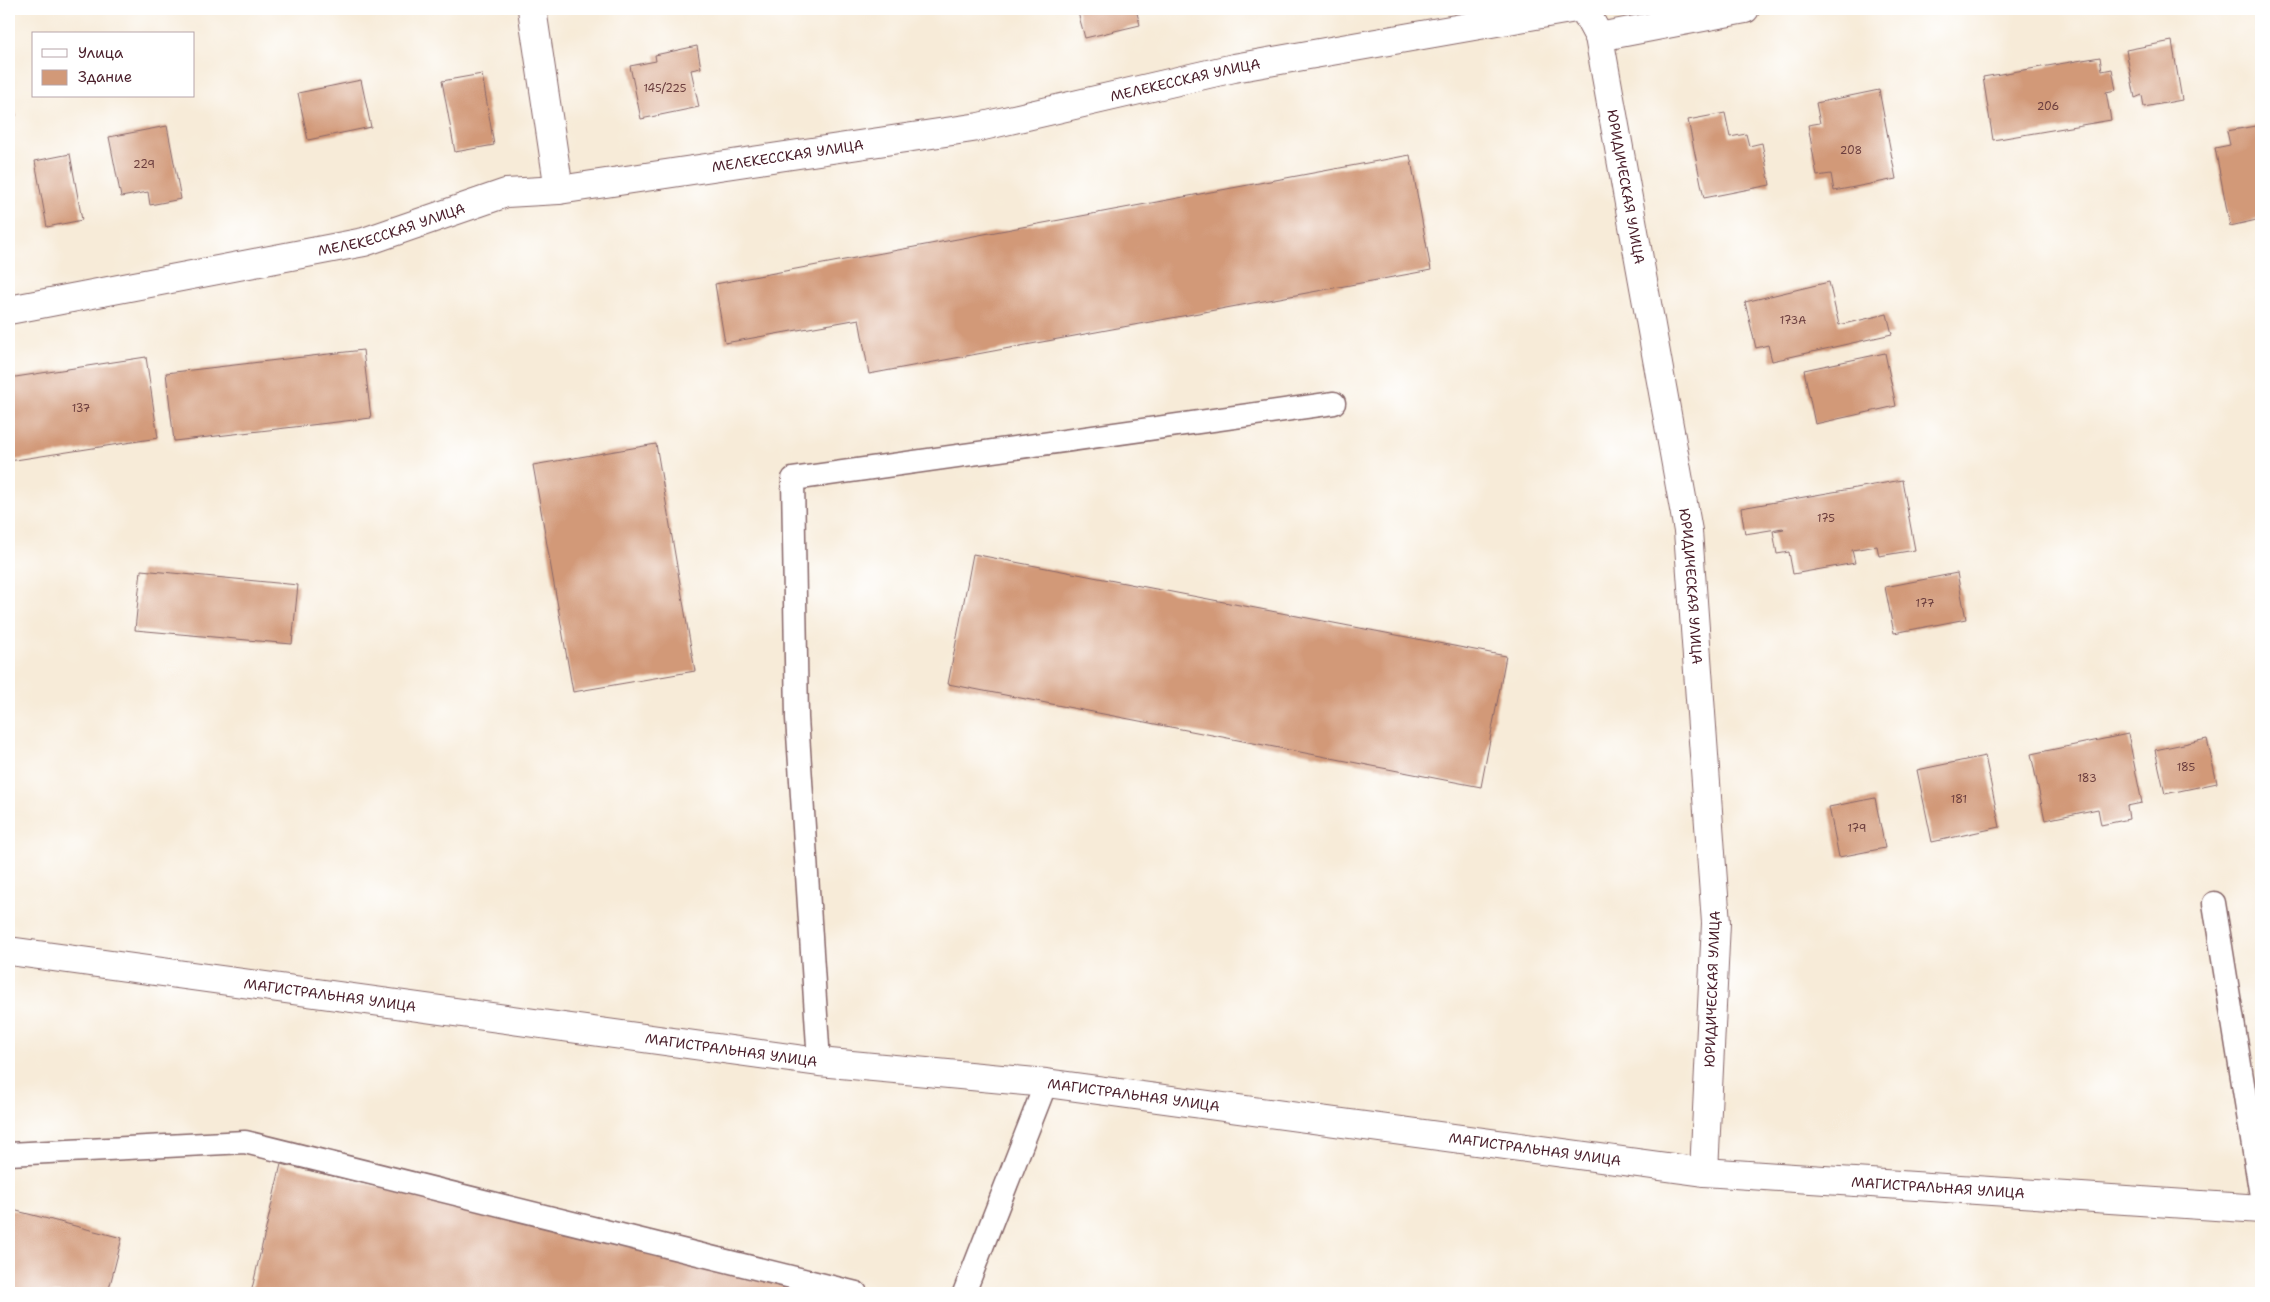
<svg xmlns="http://www.w3.org/2000/svg" width="2270" height="1302" font-family="'Shantell Sans',sans-serif">
<style>
.building{fill:#d29978}
.lines{fill:none;stroke-linecap:round;stroke-linejoin:round}
.lane-casing{stroke:#876668;stroke-width:25}
.street-casing{stroke:#876668;stroke-width:30}
.lane{stroke:#fff;stroke-width:22}
.street{stroke:#fff;stroke-width:28}
.labels{text-anchor:middle;stroke-width:4;stroke-linejoin:round;paint-order:stroke}
.number-label{font-size:11px;fill:#6c3e3e}
.street-label{font-size:14px;fill:#4a1f2b;stroke:#fff}
</style>
<rect width="100%" height="100%" fill="#fff"/>
<filter id="ink" filterUnits="userSpaceOnUse"><feTurbulence type="fractalNoise" baseFrequency=".02" numOctaves="2"/><feDisplacementMap in="SourceGraphic" scale="10" xChannelSelector="R" yChannelSelector="G"/><feConvolveMatrix kernelMatrix="1 2 1 2 8 2 1 2 1" color-interpolation-filters="sRGB"/></filter>
<filter id="wash" filterUnits="userSpaceOnUse"><feTurbulence type="fractalNoise" baseFrequency=".0096" numOctaves="4" result="noise"/><feDisplacementMap in="SourceGraphic" scale="20" xChannelSelector="R" yChannelSelector="G"/><feGaussianBlur stdDeviation="1.12" result="paint"/><feColorMatrix in="noise" values="0 0 0 0 0 0 0 0 0 0 0 0 0 0 0 0 0 1.4 0 .05"/><feComposite in="paint" operator="in"/></filter>
<g filter="url(#wash)">
<rect width="100%" height="100%" fill="#f7ebd8"/>
<g id="blocks">
<g class="building">
<path d="M1077 9H1136L1140 25 1085 38Z"/>
<path d="M2172 41 2182 100 2144 107 2142 95 2135 98 2126 50Z"/>
<path d="M697 46 701 68 691 70 699 107 641 119 630 66 656 61 655 55Z"/>
<path d="M2100 57 2102 71 2112 69 2116 90 2106 92 2111 120 1993 140 1983 77Z"/>
<path d="M482 74 494 145 455 152 442 81Z"/>
<path d="M9 79 16 116 9 117Z"/>
<path d="M361 80 371 127 308 140 298 93Z"/>
<path d="M1879 90 1896 179 1834 191 1831 174 1817 176 1808 125 1820 123 1816 103Z"/>
<path d="M1725 113 1730 137 1746 134 1749 146 1762 143 1770 185 1704 198 1688 120Z"/>
<path d="M2261 125V219L2230 226 2215 148 2230 145 2227 131Z"/>
<path d="M167 126 181 199 150 205 148 192 121 197 109 137Z"/>
<path d="M70 154 82 220 47 227 35 161Z"/>
<path d="M1410 155 1431 270 869 374 859 319 725 343 715 284Z"/>
<path d="M1829 282 1839 325 1887 314 1892 334 1772 361 1768 345 1756 348 1745 302Z"/>
<path d="M363 350 371 418 174 441 166 373Z"/>
<path d="M1885 353 1896 406 1815 424 1804 370Z"/>
<path d="M146 357 158 438 9 461V378Z"/>
<path d="M656 444 695 671 573 692 533 465Z"/>
<path d="M1902 480 1915 550 1879 556 1877 546 1852 550 1855 563 1793 574 1789 552 1777 554 1773 531 1784 529 1783 528 1745 534 1741 508Z"/>
<path d="M973 554 1506 656 1481 787 948 684Z"/>
<path d="M141 570 298 585 292 644 135 630Z"/>
<path d="M1957 573 1966 619 1894 633 1885 587Z"/>
<path d="M2128 734 2142 803 2127 806 2129 819 2101 825 2098 809 2045 820 2031 754Z"/>
<path d="M2207 739 2217 783 2165 794 2155 750Z"/>
<path d="M1985 756 2000 827 1932 842 1917 770Z"/>
<path d="M1875 798 1885 848 1839 857 1829 807Z"/>
<path d="M281 1164 830 1292V1293H251Z"/>
<path d="M9 1209 122 1238 108 1293H9Z"/>
</g>
</g>
</g>
<g filter="url(#ink)">
<use href="#blocks" fill-opacity="0" stroke="#876668" stroke-width="1"/>
<g class="lines">
<defs>
<g id="lane">
<path d="M2214 903 2261 1196"/>
<path d="M819 1062 797 718 793 479 1334 403"/>
<path d="M9 1154 245 1142 856 1293"/>
<path d="M964 1293 1046 1083"/>
</g>
<g id="street">
<path d="M532 9 559 190"/>
<path id="s1" d="M1584 9 1599 37 1688 531 1716 923 1704 1172"/>
<path d="M1591 22 1599 37 1745 9"/>
<path id="s2" d="M9 310 364 242 506 193 559 190 979 127 1234 68 1570 9"/>
<path id="s3" d="M9 951 819 1062 1046 1083 1704 1172 2261 1209"/>
</g>
</defs>
<use href="#lane" class="lane-casing"/>
<use href="#street" class="street-casing"/>
<use href="#lane" class="lane"/>
<use href="#street" class="street"/>
</g>
</g>
<g class="labels">
<g class="number-label">
<text x="665" y="92">145/225</text>
<text x="2048" y="110">206</text>
<text x="1851" y="154">208</text>
<text x="144" y="168">229</text>
<text x="1793" y="324">173А</text>
<text x="81" y="412">137</text>
<text x="1826" y="522">175</text>
<text x="1925" y="607">177</text>
<text x="2186" y="771">185</text>
<text x="2087" y="782">183</text>
<text x="1959" y="803">181</text>
<text x="1857" y="832">179</text>
</g>
<g class="street-label">
<text dy="5" stroke="none"><textPath href="#s2" startOffset="1201">МЕЛЕКЕССКАЯ УЛИЦА</textPath></text>
<text dy="5" stroke="none"><textPath href="#s2" startOffset="796">МЕЛЕКЕССКАЯ УЛИЦА</textPath></text>
<text dy="5" stroke="none"><textPath href="#s1" startOffset="184">ЮРИДИЧЕСКАЯ УЛИЦА</textPath></text>
<text dy="5" stroke="none"><textPath href="#s2" startOffset="391">МЕЛЕКЕССКАЯ УЛИЦА</textPath></text>
<text dy="5" stroke="none"><textPath href="#s1" startOffset="589">ЮРИДИЧЕСКАЯ УЛИЦА</textPath></text>
<text transform="translate(1712 989) rotate(-88)" y="5">ЮРИДИЧЕСКАЯ УЛИЦА</text>
<text dy="5" stroke="none"><textPath href="#s3" startOffset="324">МАГИСТРАЛЬНАЯ УЛИЦА</textPath></text>
<text dy="5" stroke="none"><textPath href="#s3" startOffset="729">МАГИСТРАЛЬНАЯ УЛИЦА</textPath></text>
<text dy="5" stroke="none"><textPath href="#s3" startOffset="1134">МАГИСТРАЛЬНАЯ УЛИЦА</textPath></text>
<text dy="5" stroke="none"><textPath href="#s3" startOffset="1539">МАГИСТРАЛЬНАЯ УЛИЦА</textPath></text>
<text dy="5" stroke="none"><textPath href="#s3" startOffset="1944">МАГИСТРАЛЬНАЯ УЛИЦА</textPath></text>
</g>
</g>
<rect width="2270" height="1302" fill="none" stroke="#fff" stroke-width="30"/>
<rect x="32" y="32" width="162" height="65" fill="#ffffff" stroke="#b7a5aa"/>
<rect x="42" y="49" width="25" height="8" fill="#ffffff" stroke="#b7a5aa"/>
<text x="78" y="58" font-size="15" fill="#4a1f2b">Улица</text>
<rect x="42" y="70" width="25" height="15" fill="#d29978" stroke="#b7a5aa"/>
<text x="78" y="82" font-size="15" fill="#4a1f2b">Здание</text>
</svg>
